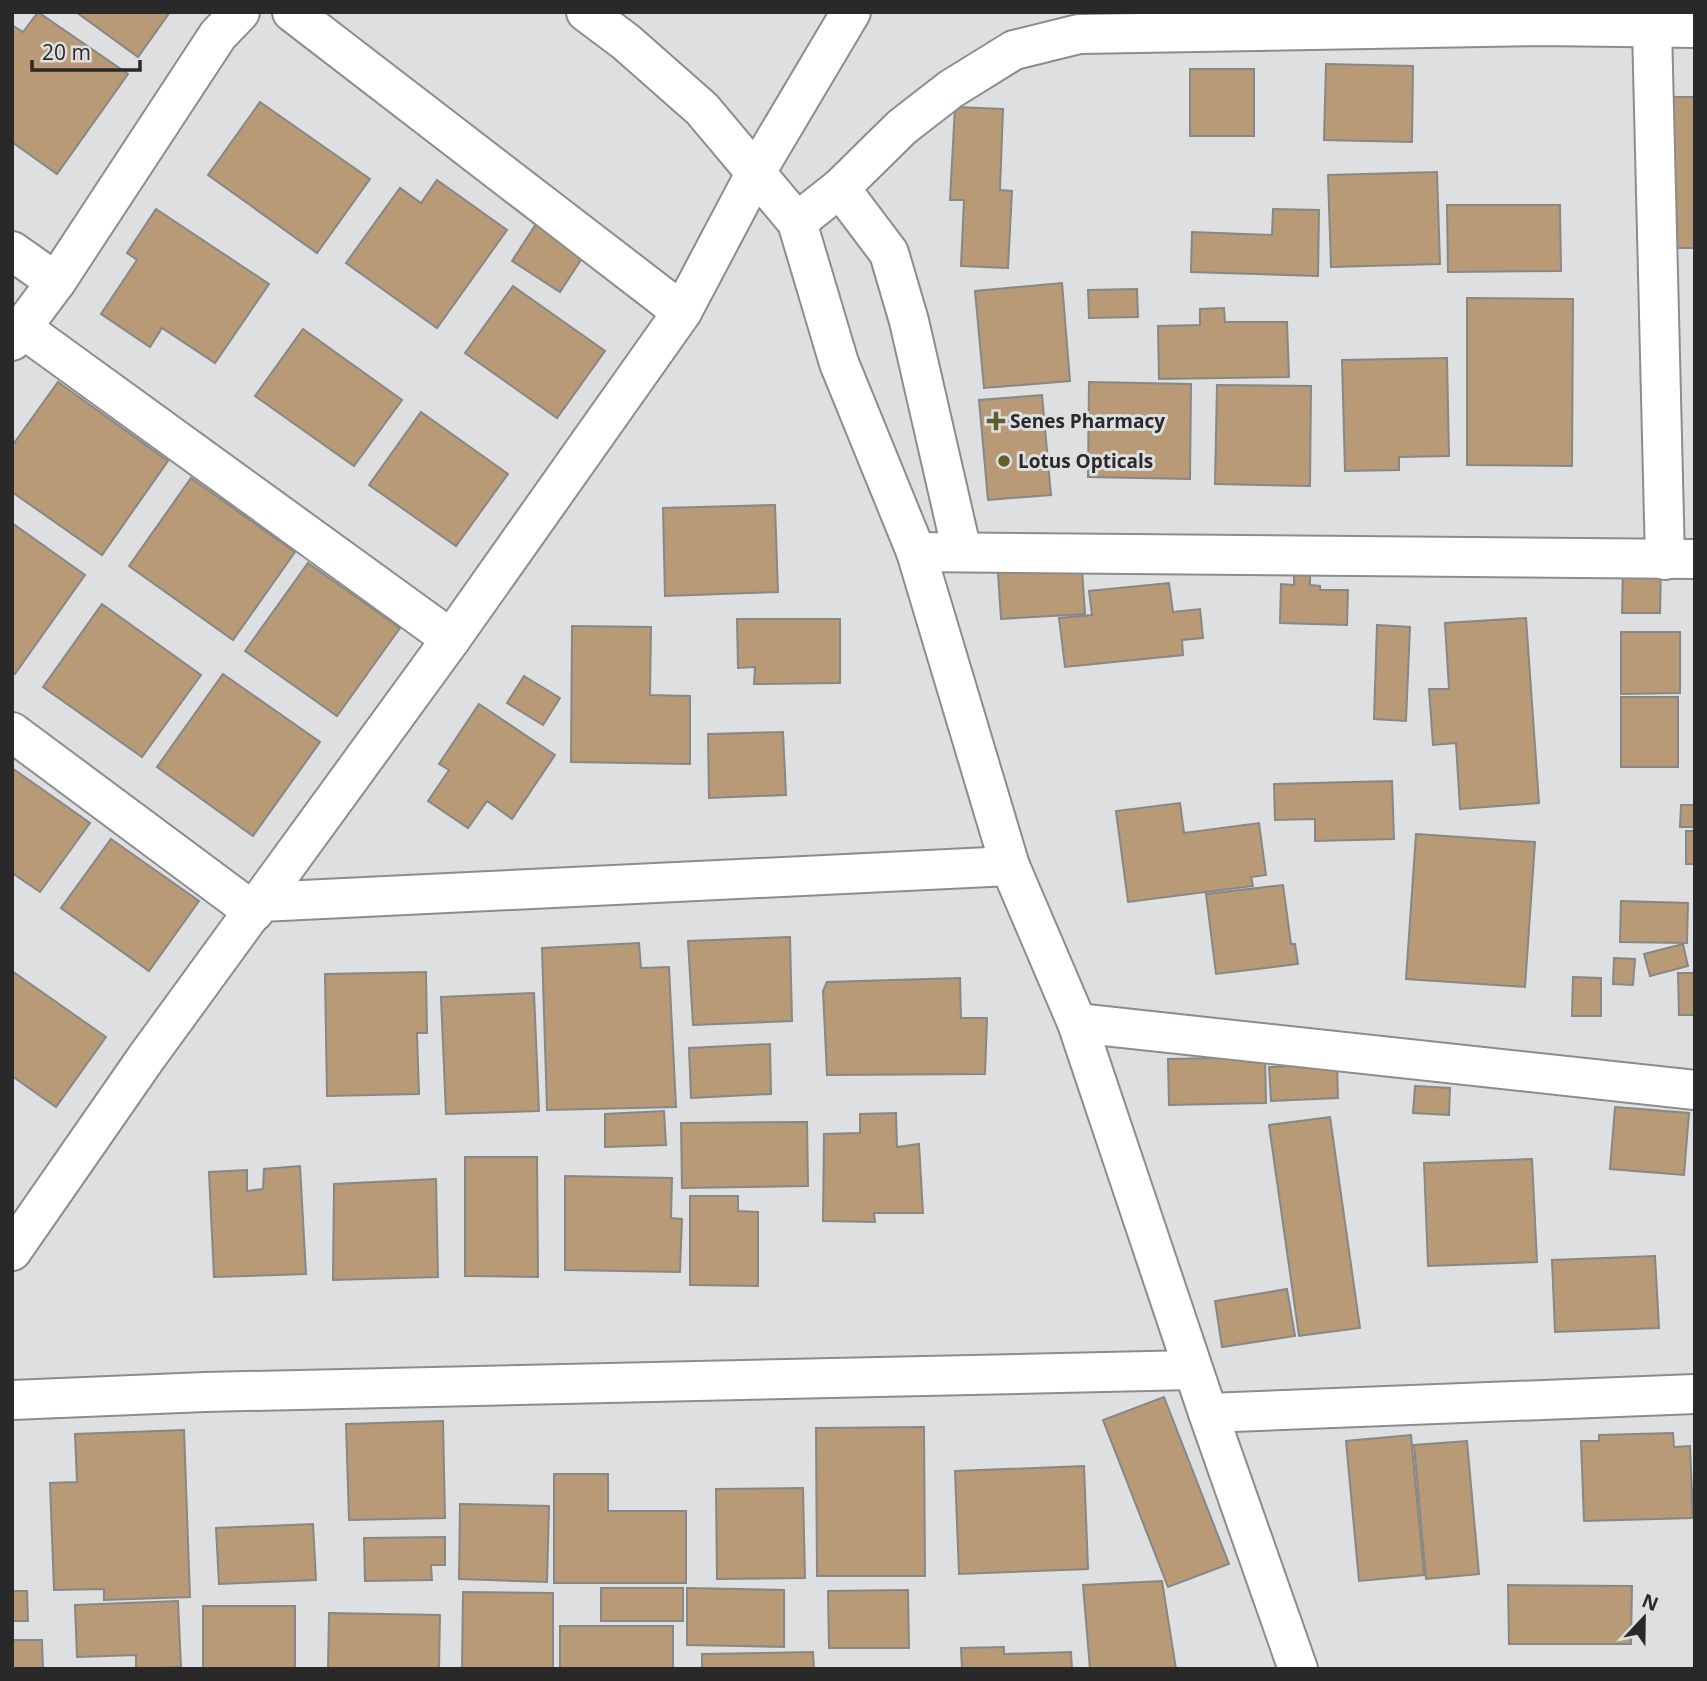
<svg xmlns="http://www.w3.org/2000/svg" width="1707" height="1681" font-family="'Open Sans',sans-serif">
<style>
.building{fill:#b89a77;stroke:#878786;stroke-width:2}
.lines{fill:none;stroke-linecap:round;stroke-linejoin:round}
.street-casing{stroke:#8b8c8c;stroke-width:42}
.secondary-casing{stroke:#8b8c8c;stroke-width:42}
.street{stroke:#fff;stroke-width:38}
.secondary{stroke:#fff;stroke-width:38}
.poi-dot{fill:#5e5f2d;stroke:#dedfe0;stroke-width:2.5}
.labels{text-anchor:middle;stroke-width:6;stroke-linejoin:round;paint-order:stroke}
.poi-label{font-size:19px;font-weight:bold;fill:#29292a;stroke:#dedfe0;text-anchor:start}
</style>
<rect width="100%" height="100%" fill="#dedfe0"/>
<g class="building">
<path d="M38 12 128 74 57 174 12 142V25L23 32Z"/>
<path d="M76 12H170L138 57Z"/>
<path d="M1326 64 1413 66 1412 142 1324 140Z"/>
<rect x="1190" y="69" width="64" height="67"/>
<path d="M1669 97H1695V248H1670Z"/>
<path d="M260 102 370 179 317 253 208 175Z"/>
<path d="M955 107 1003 109 1000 190 1012 191 1008 268 961 266 964 200H950Z"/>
<path d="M1437 172 1440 264 1331 267 1328 175Z"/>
<path d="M437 180 507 230 437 328 346 263 400 188 421 203Z"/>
<path d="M1447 205H1560L1561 271 1448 272Z"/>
<path d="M156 209 269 284 215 363 162 328 150 347 101 314 137 260 127 253Z"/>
<path d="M1273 209 1319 210 1318 276 1191 272 1192 232 1272 235Z"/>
<path d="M538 221 586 252 560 292 512 261Z"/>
<path d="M1062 283 1070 381 984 388 975 291Z"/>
<path d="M513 286 605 351 557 418 465 353Z"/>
<path d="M1137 289 1138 317 1089 318 1088 290Z"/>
<path d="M1467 298 1573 299 1572 466 1467 465Z"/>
<path d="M1224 308 1225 322H1287L1289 377 1159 379 1158 326 1200 325V309Z"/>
<path d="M303 329 402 400 354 466 255 396Z"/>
<path d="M1447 358 1449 456 1399 457V470L1345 471 1342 360Z"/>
<path d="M58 382 168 461 102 555 12 492V446Z"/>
<path d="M1089 382 1191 384 1190 479 1088 477Z"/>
<path d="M1217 385 1311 386 1310 486 1215 484Z"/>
<path d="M1042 395 1051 495 988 500 979 400Z"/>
<path d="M421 412 508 474 456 546 369 485Z"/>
<path d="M191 478 295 552 233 640 129 566Z"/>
<path d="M775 505 778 592 665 596 663 508Z"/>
<path d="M12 523 85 575 15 674 12 672Z"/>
<path d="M308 563 400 628 337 716 245 651Z"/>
<path d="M1623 567 1661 568 1660 613H1622Z"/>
<path d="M1082 569 1085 614 1001 619 998 573Z"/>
<path d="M1294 572H1310V585L1320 586V590H1348L1347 625 1280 623 1281 584 1294 585Z"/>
<path d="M1169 583 1173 612 1200 609 1203 638 1182 640 1183 655 1065 667 1059 618 1092 615 1089 591Z"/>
<path d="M102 604 201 675 142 757 43 687Z"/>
<path d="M1526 618 1539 803 1460 809 1456 743 1433 745 1429 689H1449L1445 623Z"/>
<path d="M737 619H840V683L754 684 755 667 738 668Z"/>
<path d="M1377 625 1410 627 1406 721 1374 719Z"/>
<path d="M572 626 651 627 650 695 690 696V764L571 762Z"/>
<path d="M1621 632H1680V693L1621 694Z"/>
<path d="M223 674 320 742 253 836 157 767Z"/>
<path d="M524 676 560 698 543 725 507 703Z"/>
<rect x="1621" y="697" width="57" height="70"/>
<path d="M479 704 555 755 512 819 487 801 468 828 428 801 449 770 439 764Z"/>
<path d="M783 732 786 795 709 798 708 734Z"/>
<path d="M12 768 90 823 40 892 12 873Z"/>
<path d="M1392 781 1394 839 1315 841V819L1275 820 1274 784Z"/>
<path d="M1180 803 1184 833 1259 823 1266 875 1251 877 1253 886 1128 902 1116 811Z"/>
<path d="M1681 805H1695V827H1680Z"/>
<rect x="1686" y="831" width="9" height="33"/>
<path d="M1416 834 1535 842 1525 987 1406 979Z"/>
<path d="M111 839 199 901 149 971 61 908Z"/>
<path d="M1283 885 1291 944H1295L1298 964 1216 974 1206 894Z"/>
<path d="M1621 901 1688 903 1687 943 1620 942Z"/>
<path d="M790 937 792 1021 693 1025 688 941Z"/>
<path d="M639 943 641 968 669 967 676 1107 547 1110 542 948Z"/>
<path d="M1683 944 1688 966 1650 976 1644 954Z"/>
<path d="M1614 958 1635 959 1633 985 1613 984Z"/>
<path d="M12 971 106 1037 56 1107 12 1076Z"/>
<path d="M426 972 427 1033H417L419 1094 327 1096 325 974Z"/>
<path d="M1678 973H1695V1015H1679Z"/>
<path d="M1573 977 1601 978V1016H1572Z"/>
<path d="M960 978 961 1018H987L985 1074 827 1075 823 991 827 982Z"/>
<path d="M534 993 539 1111 446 1114 441 997Z"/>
<path d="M770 1044 771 1094 691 1098 689 1048Z"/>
<path d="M1265 1057 1266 1103 1169 1105 1168 1059Z"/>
<path d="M1337 1064 1338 1098 1271 1101 1269 1067Z"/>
<path d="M1415 1086 1450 1088 1449 1115 1413 1113Z"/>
<path d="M1615 1107 1689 1113 1684 1175 1610 1169Z"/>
<path d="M664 1111 666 1145 605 1147V1114Z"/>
<path d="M896 1113 897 1147 919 1144 923 1213H874L875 1222 823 1221 824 1134 860 1133V1114Z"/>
<path d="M1330 1117 1360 1328 1299 1336 1269 1125Z"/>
<path d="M807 1122 808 1186 682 1188 681 1123Z"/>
<path d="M465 1157H537L538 1277 465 1276Z"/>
<path d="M1532 1159 1537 1262 1428 1266 1424 1163Z"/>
<path d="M300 1166 306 1274 214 1277 209 1172 247 1170V1191L263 1189 264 1169Z"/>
<path d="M565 1176 672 1178 671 1218 682 1219 680 1272 565 1270Z"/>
<path d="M436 1179 438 1277 333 1280 334 1184Z"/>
<path d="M690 1196H738V1211L758 1212V1286L690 1285Z"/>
<path d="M1655 1256 1659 1328 1555 1332 1552 1260Z"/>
<path d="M1287 1289 1295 1336 1222 1347 1215 1301Z"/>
<path d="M1164 1397 1229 1564 1168 1587 1103 1420Z"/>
<path d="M443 1421 445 1518 349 1520 346 1424Z"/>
<path d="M924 1427 925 1576H817L816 1428Z"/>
<path d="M184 1430 190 1597 104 1600V1589L54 1590 50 1483 77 1482 75 1434Z"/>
<path d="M1673 1433 1674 1447 1690 1446 1693 1518 1584 1521 1581 1441H1599V1435Z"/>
<path d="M1411 1435 1424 1575 1359 1581 1346 1441Z"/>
<path d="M1467 1441 1479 1574 1426 1579 1414 1445Z"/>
<path d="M1084 1466 1088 1569 959 1574 955 1471Z"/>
<path d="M554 1474H608V1511H686V1583H554Z"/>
<path d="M803 1488 805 1578 717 1579 716 1489Z"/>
<path d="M460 1504 549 1506 547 1582 459 1579Z"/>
<path d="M313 1524 316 1580 219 1584 216 1528Z"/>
<path d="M445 1537V1565H431L432 1580 365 1581 364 1538Z"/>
<path d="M1162 1581 1176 1669H1090L1083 1585Z"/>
<path d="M1508 1585 1632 1586 1631 1644H1509Z"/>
<rect x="601" y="1588" width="82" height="33"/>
<path d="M687 1588 784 1590V1647L687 1645Z"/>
<path d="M908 1590 909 1648H829L828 1591Z"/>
<path d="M12 1591H27L28 1621H12Z"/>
<path d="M463 1592 553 1593V1669H462Z"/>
<path d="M178 1601 181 1667 136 1669V1655L77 1657 75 1605Z"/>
<rect x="203" y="1606" width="92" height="63"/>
<path d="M329 1613 440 1615 439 1669H328Z"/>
<rect x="560" y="1626" width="113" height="43"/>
<path d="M12 1640H42L43 1669H12Z"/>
<path d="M1004 1647V1654L1071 1652 1072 1669H962L961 1648Z"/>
<path d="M813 1652 814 1669H702V1654Z"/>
</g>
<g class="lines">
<defs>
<g id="street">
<path d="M292 12 682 312"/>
<path d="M1652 28 1665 560"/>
<path d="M840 188 889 253 909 321 962 552"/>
<path d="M797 222 840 188 902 127 951 89 1014 50 1079 34 1545 26 1695 28"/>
<path d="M12 251 56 282"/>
<path d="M22 328 451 639"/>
<path d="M12 341 56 282 218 35 240 12"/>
<path d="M916 552 1695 559"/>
<path d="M12 732 254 912"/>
<path d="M261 902 1010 866"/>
<path d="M1077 1023 1695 1090"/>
<path d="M12 1251 146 1058 451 639 682 312 756 172 851 12"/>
<path d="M12 1400 205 1392 1193 1370"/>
<path d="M1208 1413 1695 1394"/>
</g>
<path id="secondary" d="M586 12 626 42 702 109 797 222 839 363 916 552 1010 866 1077 1023 1208 1413 1298 1669"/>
</defs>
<use href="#street" class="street-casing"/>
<use href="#secondary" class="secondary-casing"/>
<use href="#street" class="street"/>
<use href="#secondary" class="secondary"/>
</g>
<g class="poi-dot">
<path d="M992.5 410.5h7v7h7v7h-7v7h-7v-7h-7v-7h7z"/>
<circle cx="1004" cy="461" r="7"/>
</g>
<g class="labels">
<g class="poi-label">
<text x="1010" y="428">Senes Pharmacy</text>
<text x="1018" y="468">Lotus Opticals</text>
</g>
</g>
<rect width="1707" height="1681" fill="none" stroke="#29292a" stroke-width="28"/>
<g transform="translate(1644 1618) rotate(22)" stroke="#dedfe0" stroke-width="5" paint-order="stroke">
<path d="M0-5L12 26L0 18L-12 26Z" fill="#29292a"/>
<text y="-10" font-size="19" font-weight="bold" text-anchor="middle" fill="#29292a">N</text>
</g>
<path d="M32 60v10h108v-10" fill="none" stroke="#29292a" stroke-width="3.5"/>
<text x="42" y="60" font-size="21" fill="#29292a" stroke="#dedfe0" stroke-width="5" paint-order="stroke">20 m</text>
</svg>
